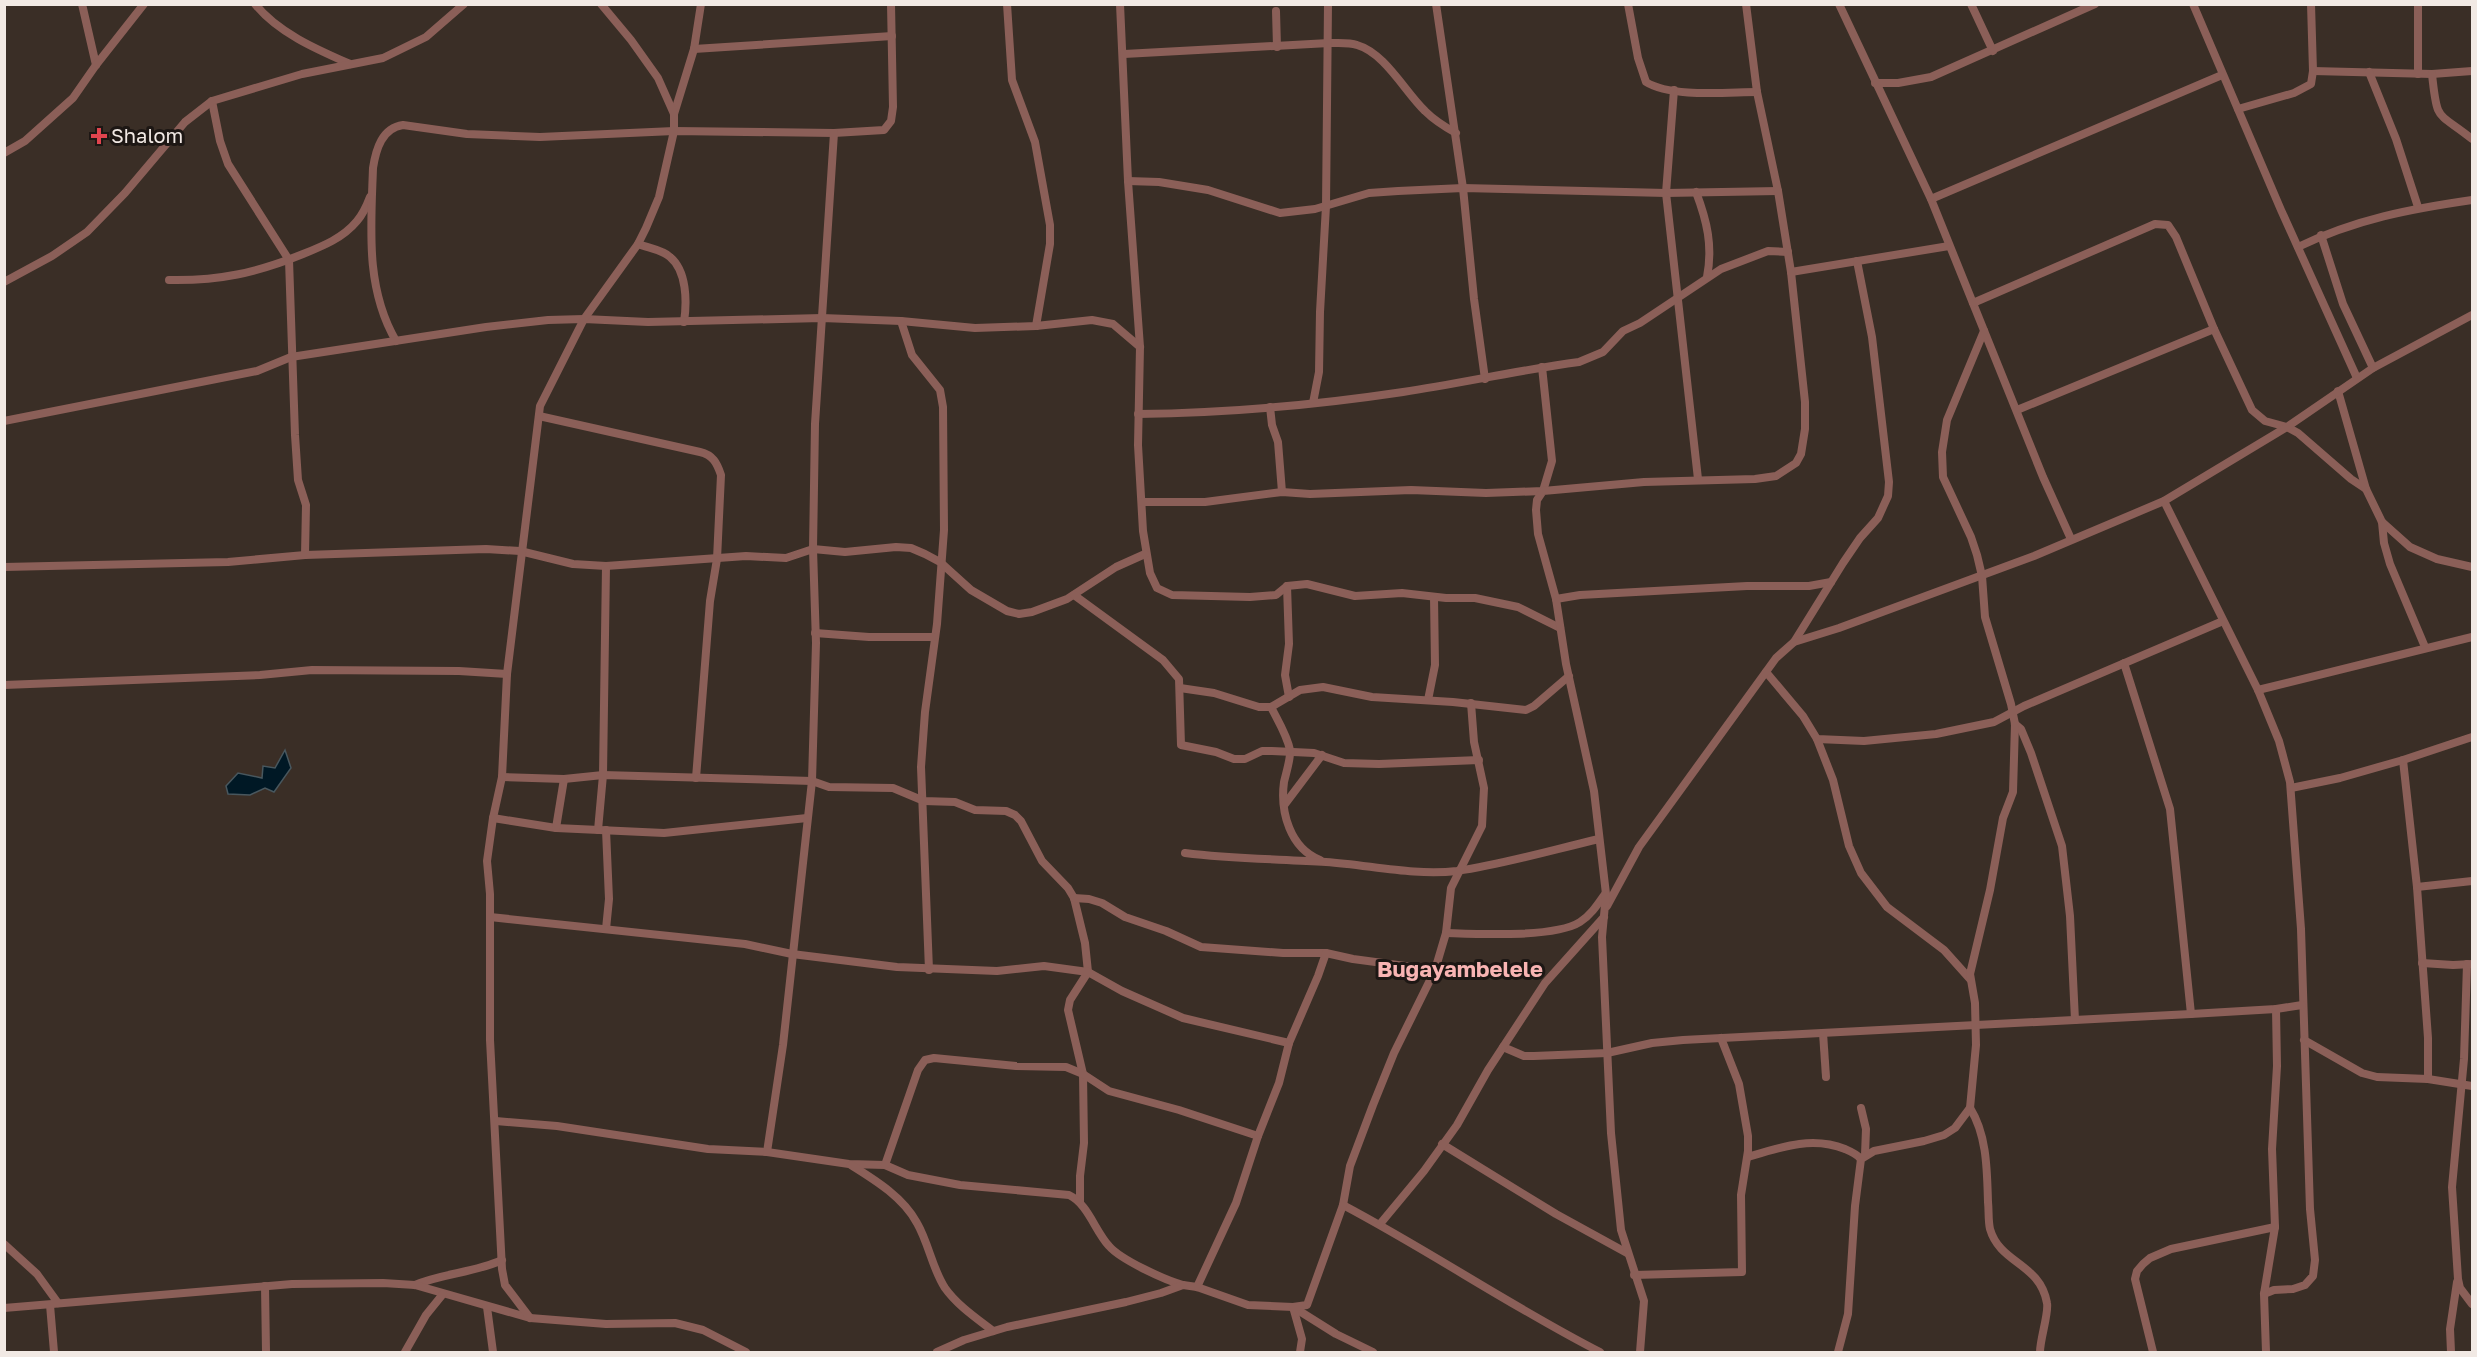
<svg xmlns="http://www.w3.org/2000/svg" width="2477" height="1357" font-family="'Golos Text',sans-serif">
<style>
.water{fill:#001825;stroke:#48575e;stroke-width:1.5}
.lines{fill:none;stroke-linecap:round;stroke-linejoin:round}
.street{stroke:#8b5f58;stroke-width:8}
.health-dot{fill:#e0444e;stroke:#1d1714;stroke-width:2}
.labels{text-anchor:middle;stroke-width:6;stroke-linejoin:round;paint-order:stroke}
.poi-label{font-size:20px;fill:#f1e9e4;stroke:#1d1714;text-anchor:start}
.quarter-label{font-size:22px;font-weight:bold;fill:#f8b4b3;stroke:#1d1714}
</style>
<rect width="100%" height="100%" fill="#3a2e26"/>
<path class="water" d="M285 750 291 768 274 792 265 788 250 795 228 794 226 786 238 773 262 778 263 766 275 768Z"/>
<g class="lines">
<g class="street">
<path d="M82 4 96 65"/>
<path d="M255 4C278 33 318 50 350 64"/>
<path d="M1007 4 1012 80 1035 142 1050 225V244L1036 326"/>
<path d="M1120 4 1128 181 1140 347 1138 445 1143 531 1150 573 1157 588 1172 595 1250 597 1276 595 1287 586 1307 584 1355 596 1402 593 1446 598H1475L1518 607 1560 628"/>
<path d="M1436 4 1463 188 1474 299 1485 379"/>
<path d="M1628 4 1638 58 1646 82C1671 98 1728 92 1757 92"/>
<path d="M1839 4 1931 199 2043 477 2071 539"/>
<path d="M1971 4 1993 51"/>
<path d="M2193 4 2281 210 2357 378"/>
<path d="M2418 4V74"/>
<path d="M1276 11 1277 47"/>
<path d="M694 49 892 36"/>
<path d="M1124 54 1329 43C1338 43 1349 42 1357 45 1385 53 1405 92 1425 111 1434 120 1445 127 1456 133"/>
<path d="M2313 71 2432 74 2472 71"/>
<path d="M2369 72 2396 139 2418 207"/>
<path d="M2432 74C2437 123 2437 111 2472 139"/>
<path d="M1875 83H1898L1931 77 2095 4"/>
<path d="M1674 90 1666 193 1698 479"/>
<path d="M212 101 220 141 228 164 289 260 295 435 298 480 306 505 305 555"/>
<path d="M2238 109 2294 93 2311 84 2313 71 2311 4"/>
<path d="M674 114 694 49 701 4"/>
<path d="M4 153 25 141 73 98 96 65 144 4"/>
<path d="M1128 181 1159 182 1208 190 1280 213 1315 209 1369 193 1398 191 1463 188 1666 193 1778 191"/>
<path d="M1696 192C1707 221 1713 246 1707 277"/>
<path d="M1931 199 2222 75"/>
<path d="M2321 235 2343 304 2373 368"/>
<path d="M638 244C648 248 663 250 670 257 687 271 687 302 684 322"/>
<path d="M2298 247C2356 219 2410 209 2472 200"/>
<path d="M1791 272 1949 246"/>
<path d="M169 280C219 281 256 273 303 254 323 246 343 238 357 221 363 214 367 205 370 197"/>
<path d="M4 282 52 256 87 232 125 193 185 122 212 101 302 74 383 58 426 37 464 4"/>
<path d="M1973 303 2155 224 2168 225 2176 237 2214 329 2252 410 2265 421 2287 427 2298 433 2351 479 2366 489"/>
<path d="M901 321 912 355 940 390 943 407 944 530 937 624 925 712 921 767 929 970"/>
<path d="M396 341C365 288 371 227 373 168 376 149 382 128 403 125L467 134 540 137 674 131 834 133 884 130 891 121 893 107 891 4"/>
<path d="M2338 391 2366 489 2382 522 2384 543 2390 564 2425 647"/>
<path d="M1313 403 1319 372 1320 312 1326 206 1328 4"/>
<path d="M1270 407 1272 425 1278 442 1282 492"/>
<path d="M2017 410 2214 329"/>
<path d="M1138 414C1226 413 1316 405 1403 392 1462 383 1520 370 1579 362L1603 352 1623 331 1640 323 1721 269 1768 251 1788 252"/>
<path d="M539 416 700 452C713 455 717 463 721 475L717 559 710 601 696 778"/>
<path d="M4 421 257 371 291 357 486 327 548 320 584 319 648 322 822 318 901 321 975 328 1036 326 1092 320 1113 324 1140 347"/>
<path d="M2164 501 2258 690 2279 741 2290 782 2301 929 2310 1209 2315 1260 2313 1276 2305 1285 2293 1289 2274 1290 2264 1294"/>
<path d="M1142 502H1205L1282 492 1310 494 1411 490 1486 493 1543 491 1552 461 1542 367"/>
<path d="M2382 522 2410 547 2437 559 2472 567"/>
<path d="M4 567 228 562 305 555 486 549 520 551 573 564 606 566 746 556 786 558 813 549 845 552 896 547 911 548 925 554 940 562 971 590 1007 611 1019 614 1032 612 1067 599 1116 567 1145 554"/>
<path d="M1287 586 1289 644 1285 675 1289 697"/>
<path d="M1074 595 1163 660 1179 679 1181 745 1216 752 1234 759H1245L1262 751H1272L1314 753 1344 763 1379 764 1479 760"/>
<path d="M1556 599 1580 595 1747 586H1809L1831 582"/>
<path d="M815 633 869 637H934"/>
<path d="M1794 642 1843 563 1860 538 1878 518 1888 496 1889 482 1872 337 1857 261"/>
<path d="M2124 663 2170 809 2191 1014"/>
<path d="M1766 672 1803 716 1817 739 1864 741 1936 734 1994 722 2024 706 2223 621"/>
<path d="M4 685 260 675 312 670 459 671 507 674"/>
<path d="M1180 688 1214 693 1259 707H1271C1278 721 1287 735 1290 750 1291 758 1286 773 1284 782 1280 812 1290 848 1320 860"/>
<path d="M2258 690 2472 637"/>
<path d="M1428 700 1435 665 1434 597"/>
<path d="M1271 707 1300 690 1323 687 1372 697 1453 702 1526 710 1534 706 1569 676"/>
<path d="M2015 724 2021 729 2031 753 2062 846 2070 916 2075 1020"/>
<path d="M1817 739 1833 780 1849 846 1861 873 1887 907 1944 950 1970 979"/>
<path d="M2403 760 2417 887 2428 1038V1079"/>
<path d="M502 777 564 779 603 775 812 781 829 787 893 788 924 801 955 802 975 810 1006 811 1015 815 1021 821 1042 861 1068 888 1074 898 1085 943 1088 972 1070 1000 1068 1010 1083 1074 1084 1143 1080 1176V1202"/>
<path d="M2291 788 2340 778 2403 760 2472 737"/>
<path d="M1285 804 1322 755"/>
<path d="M493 818 556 828 664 833 807 818"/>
<path d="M556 828 564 779"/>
<path d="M598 830 603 775 606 566"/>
<path d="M606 830 609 899 606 929"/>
<path d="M1185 853C1232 859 1279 859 1326 862 1370 865 1414 876 1457 871 1505 864 1552 850 1599 839"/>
<path d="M2417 887 2472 881"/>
<path d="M1074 898 1089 899 1102 903 1125 917 1166 931 1201 947 1283 953H1326L1353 959 1435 970"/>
<path d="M1607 906 1639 847 1776 658 1794 642 1839 628 2034 556 2164 501 2287 427 2373 368 2472 315"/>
<path d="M490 917 745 944 792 954 897 967 997 971 1044 966 1088 972 1122 991 1183 1018 1289 1043"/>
<path d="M1446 933C1478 934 1555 938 1580 922 1591 915 1598 904 1605 894"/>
<path d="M2422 963 2453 965 2472 964"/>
<path d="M2467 964 2464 1059 2452 1187 2458 1279 2460 1288 2472 1304"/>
<path d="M1823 1033 1826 1077"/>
<path d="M2304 1040 2362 1073 2377 1077 2428 1079 2472 1086"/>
<path d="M1503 1047 1524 1056H1534L1607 1053 1652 1043 1683 1040 2191 1014 2276 1009 2302 1005"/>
<path d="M1861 1108 1866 1129 1865 1155"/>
<path d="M1970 1108C1987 1135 1987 1170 1988 1202 1989 1211 1988 1220 1990 1229 2000 1264 2040 1263 2047 1303 2049 1313 2040 1339 2040 1352"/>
<path d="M496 1121 557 1126 708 1149 767 1152 849 1164 885 1165 908 1175 960 1185 1069 1195C1088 1204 1095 1231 1109 1246 1121 1260 1165 1280 1183 1285"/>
<path d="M1442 1144 1556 1214 1627 1253"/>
<path d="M767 1152 783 1045 812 781 816 643 813 549 815 424 834 133"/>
<path d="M1748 1157C1781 1147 1812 1136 1845 1149 1852 1152 1857 1154 1861 1159"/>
<path d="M851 1165C875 1180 903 1197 917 1223 929 1244 932 1268 945 1288 957 1305 976 1318 993 1331"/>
<path d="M885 1165 918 1070 925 1060 934 1058 1016 1066 1066 1067 1083 1074 1109 1091 1179 1110 1258 1136"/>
<path d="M1343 1205C1430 1251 1512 1307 1600 1352"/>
<path d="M1380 1224 1424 1171 1457 1125 1488 1070 1545 983 1604 917"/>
<path d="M4 1244 37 1274 58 1303"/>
<path d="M1634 1275 1742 1272 1741 1195 1748 1151V1136L1739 1084 1721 1038"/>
<path d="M415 1285C443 1273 474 1273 502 1260"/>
<path d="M265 1286 266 1352"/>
<path d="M1197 1287 1236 1203 1258 1136 1279 1083 1289 1043 1318 976 1326 953"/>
<path d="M50 1305 54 1352"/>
<path d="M487 1307 493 1352"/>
<path d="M4 1308 292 1284 383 1283 415 1285 530 1318 606 1324 675 1323 703 1330 746 1352"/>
<path d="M530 1318 505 1285 502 1269 490 1040V894L487 861 493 818 502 777 507 674 540 406 584 319 638 244 646 228 659 197 674 131V114L658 78 631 40 601 4"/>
<path d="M405 1352 426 1315 443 1294"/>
<path d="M937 1352 964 1340 1007 1327 1126 1302 1161 1293 1183 1285 1197 1287 1248 1305 1293 1307 1336 1334 1373 1352"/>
<path d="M1300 1352 1302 1339 1293 1307 1307 1305 1343 1205 1350 1166 1373 1105 1394 1053 1435 970 1446 933 1451 888 1482 826 1484 788 1474 742 1471 703"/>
<path d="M1640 1352 1644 1301 1621 1230 1611 1133 1602 937 1606 894 1594 791 1566 664 1556 599 1538 534 1536 510 1537 500 1543 491 1644 482 1755 479 1776 476 1796 463 1801 454 1805 429V402L1791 272 1778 191 1757 92 1746 4"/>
<path d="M1838 1352 1848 1314 1855 1206 1861 1159 1874 1151 1924 1141 1944 1135 1955 1128 1970 1108 1976 1045 1975 1003 1970 974 1990 890 2003 818 2013 792 2015 724 2011 704 1985 617 1982 576 1977 555 1971 537 1943 477 1942 452 1947 420 1984 331"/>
<path d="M2153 1352 2135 1279 2137 1271 2143 1264 2150 1258 2171 1249 2275 1227"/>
<path d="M2266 1352 2264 1294 2275 1227 2272 1149 2277 1066 2276 1009"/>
<path d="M2451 1352 2450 1329 2457 1282"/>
</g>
</g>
<path class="health-dot" d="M96 127h6v6h6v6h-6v6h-6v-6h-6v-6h6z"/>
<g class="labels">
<g class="poi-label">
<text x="111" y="143">Shalom</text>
</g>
<g class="quarter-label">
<text x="1460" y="977">Bugayambelele</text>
</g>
</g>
<rect width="2477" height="1357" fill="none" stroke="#f1e9e4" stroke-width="12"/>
</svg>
